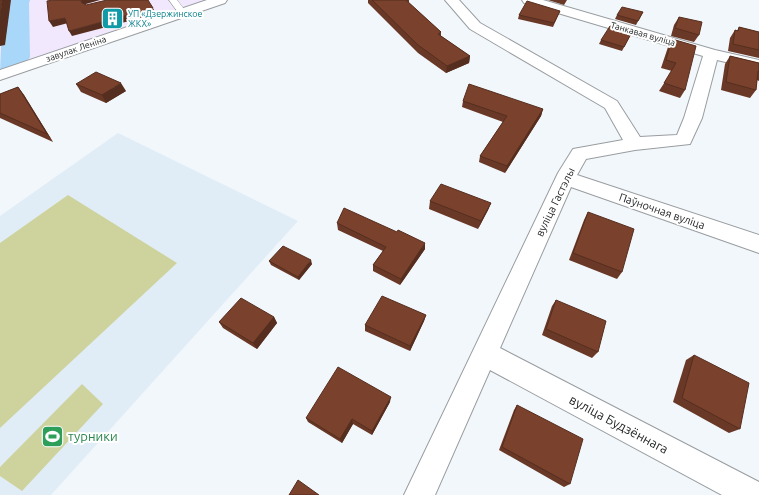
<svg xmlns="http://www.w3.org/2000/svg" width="759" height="495" font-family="Ubuntu,sans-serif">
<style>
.built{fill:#e1edf6}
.industrial{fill:#f2e8fd}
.green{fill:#ced39e}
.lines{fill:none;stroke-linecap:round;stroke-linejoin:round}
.river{fill:#a9d7fa;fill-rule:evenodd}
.service-casing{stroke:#999da0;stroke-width:1}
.minor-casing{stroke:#999da0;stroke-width:2}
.service{fill:#fff;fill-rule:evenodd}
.minor{fill:#fff;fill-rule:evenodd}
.wall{fill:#693826}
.shaded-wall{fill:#552e1f}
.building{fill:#7a412c;stroke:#552e1f}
.labels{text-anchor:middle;stroke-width:4;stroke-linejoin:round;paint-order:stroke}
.far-culture-label{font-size:9px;fill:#0d838f;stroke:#fff;text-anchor:start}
.far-street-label{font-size:9px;fill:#1e2021;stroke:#fff}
.street-label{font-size:11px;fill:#1e2021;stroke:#fff}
.near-street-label{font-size:13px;fill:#1e2021;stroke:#fff}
.near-leisure-label{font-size:13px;fill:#27864d;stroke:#fff;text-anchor:start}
</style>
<rect width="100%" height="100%" fill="#f2f7fb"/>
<path class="built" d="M118 133 298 221 51 495H0V216Z"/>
<path class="industrial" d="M0 0H209L0 70Z"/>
<g class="green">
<path d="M68 195 177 263 0 428V243Z"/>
<path d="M82 384 103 404 22 491 0 476V467Z"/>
</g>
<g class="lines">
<path class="river" d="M6 0H30L29 3 30 57 26 63 0 72 3 3Z"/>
<defs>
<path id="service" d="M169 0H177L187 13 186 15H180Z"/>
<g id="minor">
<path d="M207 0H227L225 3 0 80V70Z"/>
<path d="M445 0H459L480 23 617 101 640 137 677 135 684 118 703 56 524 3 522 0H543L715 50 759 60V70L717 60 702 118 690 144 635 150 586 159 577 175 759 235V253L571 187 500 348 759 482V495H722L490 370 435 495H404L558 173 573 149 623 140 605 108 470 29Z"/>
</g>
</defs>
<use href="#service" class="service-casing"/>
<use href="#minor" class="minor-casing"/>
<use href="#service" class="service"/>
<use href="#minor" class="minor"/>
</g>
<g class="wall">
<path d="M368 0H409V2H408L441 32V36L470 56 469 63 446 73 418 53 368 3Z"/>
<path d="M548 0H567L564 5Z"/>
<path d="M560 11 553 27 518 19 519 15Z"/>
<path d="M643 12 636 25 615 19 617 15Z"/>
<path d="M679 17 699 35 694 42 671 36 674 25Z"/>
<path d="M739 27 759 32V58L728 51 730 38 735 30 737 31Z"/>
<path d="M632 32 622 51 599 44 601 40Z"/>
<path d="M672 39 685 90 680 98 659 91 672 71 661 68 668 47Z"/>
<path d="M730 56 759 63V81L757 80 756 90 750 98 721 90 725 64Z"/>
<path d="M76 84 126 91 106 103 81 92Z"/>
<path d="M18 87 24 95 53 142 0 118V94Z"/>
<path d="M463 101 543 109 541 116 505 173 479 162 480 156 503 122 462 107Z"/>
<path d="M430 201 491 203 488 210 478 229 429 209Z"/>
<path d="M588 212 622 272 617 279 569 260 584 220Z"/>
<path d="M337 223 425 249 400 285 373 271V265L383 251 338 230Z"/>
<path d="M269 261 312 264 299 280 271 265Z"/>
<path d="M556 300 598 352 592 358 542 335 552 306Z"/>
<path d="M426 315 424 321 410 351 365 331V325Z"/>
<path d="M274 317 277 323 257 349 223 328 219 322Z"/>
<path d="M694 355 740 429 729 433 673 402 686 360Z"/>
<path d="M390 402 372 435 353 424 342 443 308 422 306 418Z"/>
<path d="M517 405 570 484 564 487 499 450 514 410Z"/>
</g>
<g class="shaded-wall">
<path d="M2 0H11L5 45 0 46V17Z"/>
<path d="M82 0H100L86 4 84 7 81 2Z"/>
<path d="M153 8 156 14 72 36 69 31Z"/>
<path d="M65 18 68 23 53 27 49 21Z"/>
<path d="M470 56 469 63 446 73 447 66Z"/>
<path d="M121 83 126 91 106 103 102 95Z"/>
<path d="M18 87 24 95 53 142 47 134Z"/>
<path d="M543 109 541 116 505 173 507 166Z"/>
<path d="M491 203 488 210 478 229 481 221Z"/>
<path d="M425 243V249L400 285 401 279Z"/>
<path d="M311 260 312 264 299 280 298 277Z"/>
<path d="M426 315 424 321 410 351V346Z"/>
<path d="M274 317 277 323 257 349 253 343Z"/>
<path d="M391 397 390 402 372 435V431Z"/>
<path d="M352 419 353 424 342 443 340 439Z"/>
</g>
<g class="building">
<path d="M0 0H2L0 17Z"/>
<path d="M53 0H82L81 2 86 5 107 0H148L153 8 69 31 65 18 49 21 47 1Z"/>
<path d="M372 0H406L441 32 438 34 470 56 447 66 418 45Z"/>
<path d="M527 1 560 11 554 23 519 15Z"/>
<path d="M622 7 643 12 638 21 617 15Z"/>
<path d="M679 17 702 22 699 35 675 28Z"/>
<path d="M610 26 632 32 624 47 601 40Z"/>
<path d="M739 27 759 32V50L733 44 735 30 738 31Z"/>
<path d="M672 39 696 46 685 90 664 83 676 63 666 60Z"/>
<path d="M730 56 759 63V72L758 71 756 90 726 82Z"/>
<path d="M96 72 121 83 102 95 76 84Z"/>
<path d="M469 84 543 109 507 166 480 156 507 116 463 101Z"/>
<path d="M18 87 47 134 0 113V94Z"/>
<path d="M441 184 491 203 481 221 430 201Z"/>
<path d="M344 208 397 232 398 230 425 243 401 279 373 265 386 247 337 223Z"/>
<path d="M588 212 634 229 622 272 573 253Z"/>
<path d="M283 246 311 260 298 277 269 261Z"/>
<path d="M382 296 426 315 410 346 365 325Z"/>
<path d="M241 298 274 317 253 343 219 322Z"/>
<path d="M556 300 606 321 598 352 546 329Z"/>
<path d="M694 355 749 383 740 429 682 398Z"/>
<path d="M338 367 391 397 372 431 352 419 340 439 306 418Z"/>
<path d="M517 405 583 439 570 484 502 447Z"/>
<path d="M298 480 319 495H289Z"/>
</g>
<defs>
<symbol id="building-square" viewBox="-11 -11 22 22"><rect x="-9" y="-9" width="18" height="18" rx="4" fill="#0f9aa8" stroke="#fff"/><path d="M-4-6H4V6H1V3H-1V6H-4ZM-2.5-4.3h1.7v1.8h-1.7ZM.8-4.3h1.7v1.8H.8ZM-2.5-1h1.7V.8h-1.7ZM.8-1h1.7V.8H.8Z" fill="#fff"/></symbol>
<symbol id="stadium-square" viewBox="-11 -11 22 22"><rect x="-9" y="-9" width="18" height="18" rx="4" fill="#2e9e5b" stroke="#fff"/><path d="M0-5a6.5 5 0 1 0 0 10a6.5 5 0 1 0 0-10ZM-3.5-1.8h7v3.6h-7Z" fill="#fff"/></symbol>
</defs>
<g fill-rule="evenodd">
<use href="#building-square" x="100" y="6" width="25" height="25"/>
<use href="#stadium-square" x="40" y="424" width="25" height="25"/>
</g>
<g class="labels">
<g class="far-culture-label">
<text x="128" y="17">УП «Дзержинское<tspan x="128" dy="10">ЖКХ»</tspan></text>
</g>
<g class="far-street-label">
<text transform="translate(643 34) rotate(16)" y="3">Танкавая вуліца</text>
<text transform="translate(76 49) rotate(-19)" y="3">завулак Леніна</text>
</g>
<g class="street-label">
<text transform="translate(555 202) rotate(-64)" y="4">вуліца Гастэлы</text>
<text transform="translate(662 211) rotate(19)" y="4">Паўночная вуліца</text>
</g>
<g class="near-street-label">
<text transform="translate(619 424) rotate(28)" y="5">вуліца Будзённага</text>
</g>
<g class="near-leisure-label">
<text x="68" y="441">турники</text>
</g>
</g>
</svg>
